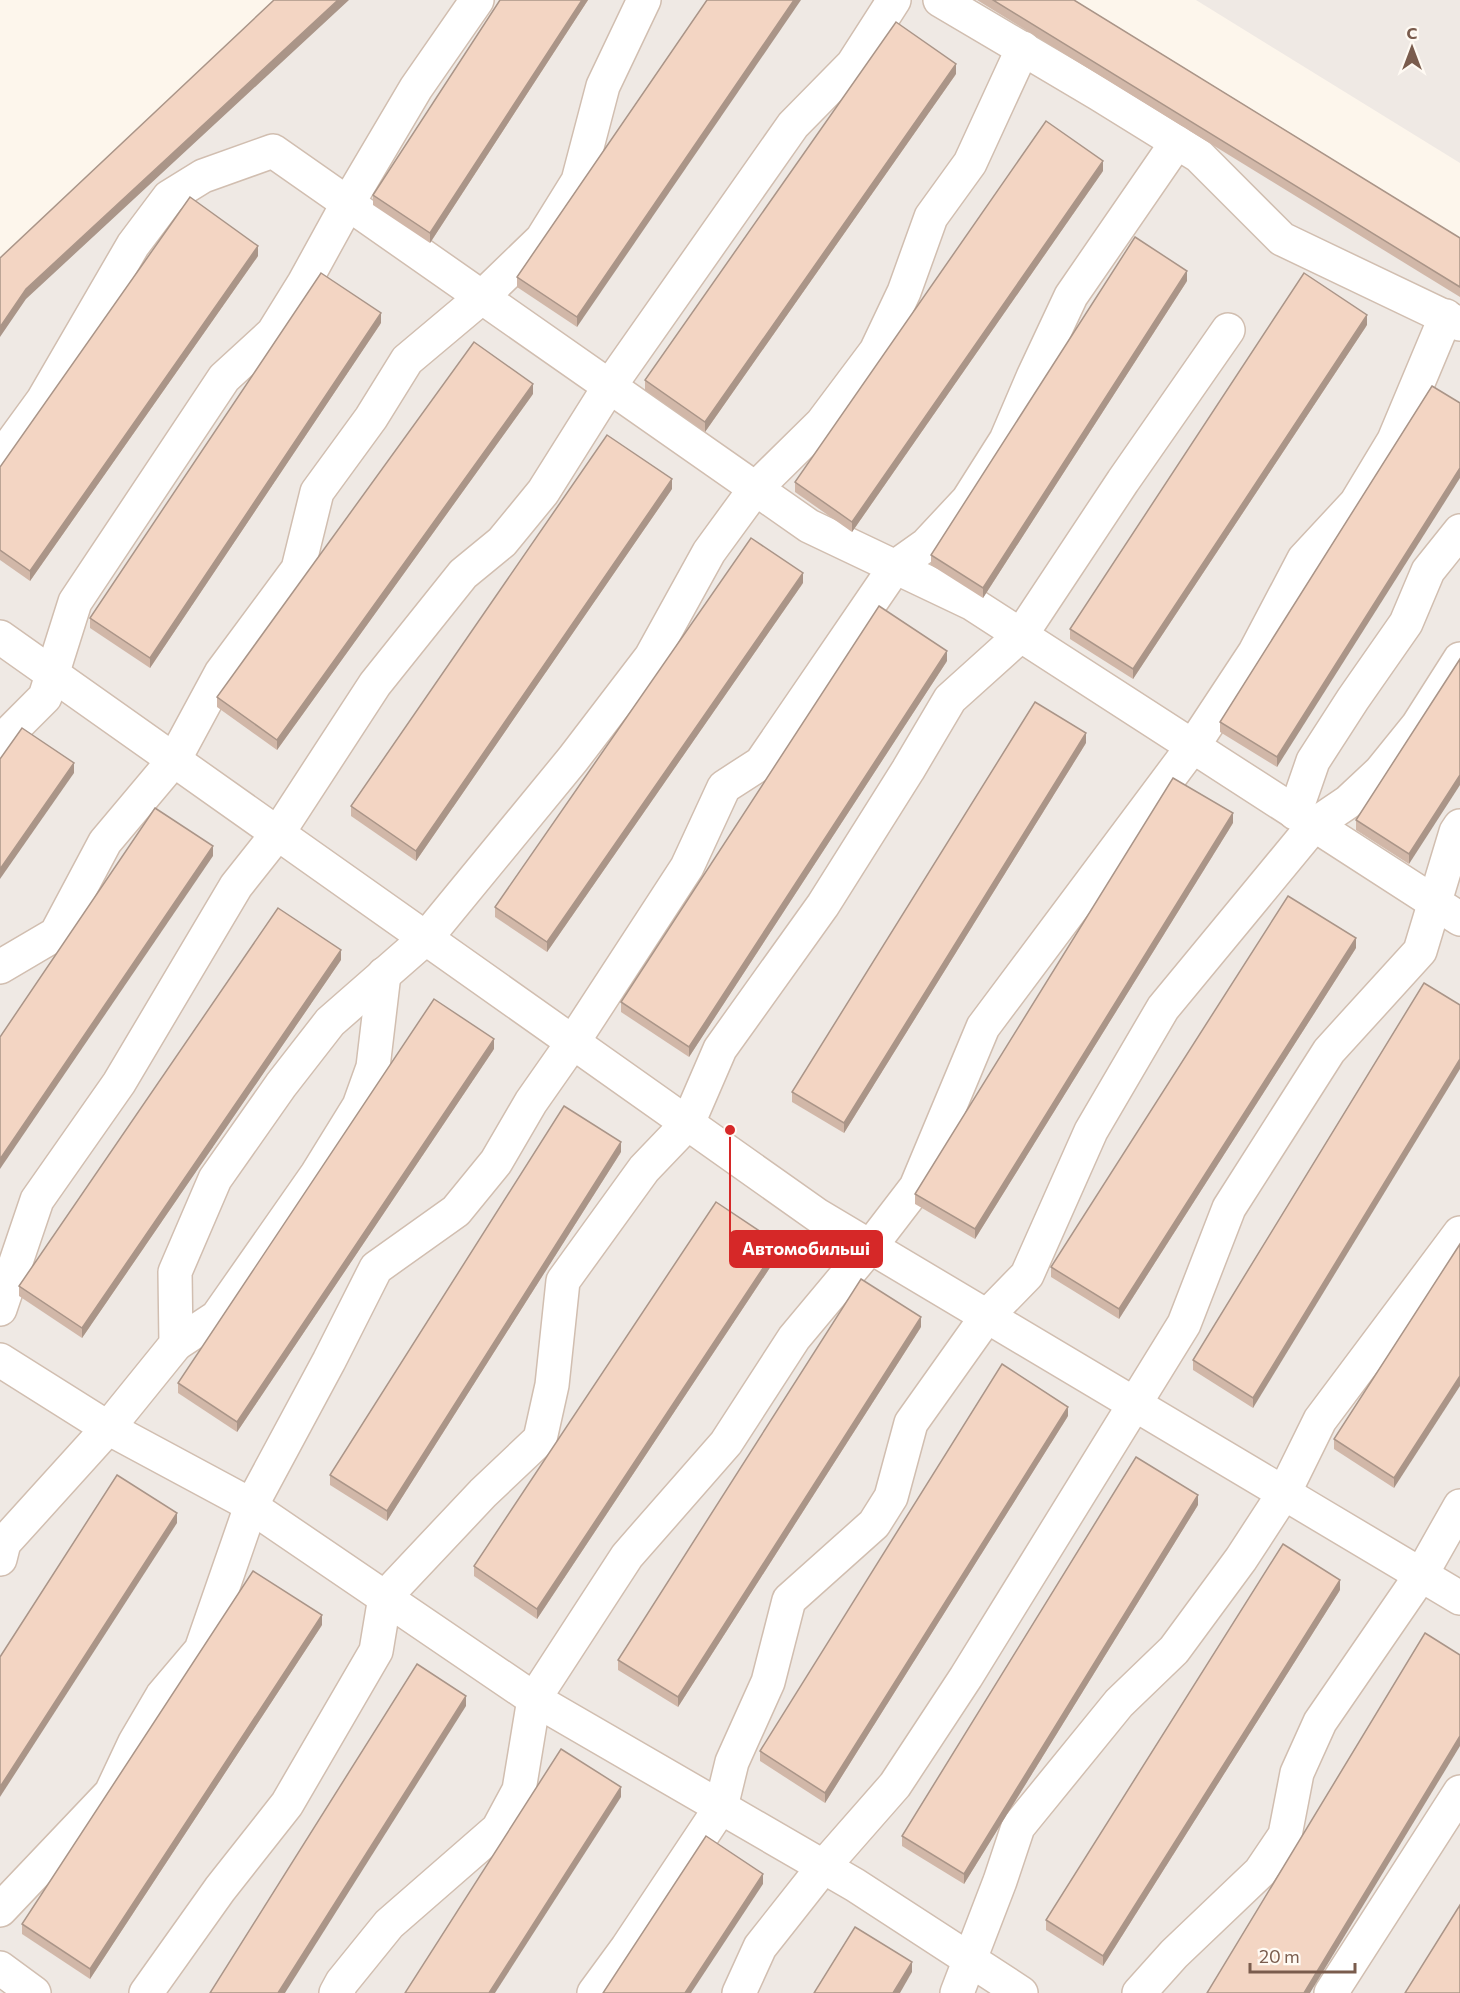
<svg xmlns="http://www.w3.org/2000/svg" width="1460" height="1993" font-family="Commissioner,sans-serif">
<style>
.industrial{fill:#efe9e4}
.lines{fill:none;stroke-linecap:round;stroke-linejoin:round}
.minor-casing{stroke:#d1beb0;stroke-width:36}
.minor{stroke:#fff;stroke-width:33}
.wall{fill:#d1b7a8}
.shaded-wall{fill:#aa9588}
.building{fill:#f3d5c3;stroke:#aa9588;stroke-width:1.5}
.leader{fill:none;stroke:#d62828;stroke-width:2}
.callout-dot{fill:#d62828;stroke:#fffaf3;stroke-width:2}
.callout{fill:#d62828;stroke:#d62828;stroke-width:2}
.callout-label{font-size:18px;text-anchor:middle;font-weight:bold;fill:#fff}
</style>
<rect width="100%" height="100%" fill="#fdf6ec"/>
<g class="industrial">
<path d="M284 0H1058L1460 248V1993H0V268Z"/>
<path d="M1196 0H1460V163Z"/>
</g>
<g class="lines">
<defs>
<g id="minor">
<path d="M940 0 1099 94 1199 156 1282 239 1460 324"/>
<path d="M0 459 43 400 133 245 169 197 203 176 273 151 809 526 971 603 1460 919"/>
<path d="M0 637 817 1215 1460 1598"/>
<path d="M0 742 45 697 75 602 224 378 273 333 304 283 348 203 416 88 477 0"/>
<path d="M1295 813 1313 761 1353 699 1406 623 1428 571 1460 531"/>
<path d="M0 967 56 934 105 842 174 760 221 673 298 569 317 492 371 418 407 360 482 297 542 239 578 181 603 86 644 0"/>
<path d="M0 1309 37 1200 119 1083 236 886 278 833 375 684 463 574 502 542 543 492 609 387 793 125 853 64 894 0"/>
<path d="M176 1344 217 1317 317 1174 359 1106 373 1067 384 974"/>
<path d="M0 1360 108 1428 240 1499 534 1699 855 1885 1021 1993"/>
<path d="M0 1559 4 1543 108 1428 176 1344 175 1272 215 1179 281 1085 330 1022 426 938 573 759 651 657 709 552 755 489 822 423 876 351 904 292 931 217 970 163 1023 48"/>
<path d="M0 1910 111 1793 135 1742 162 1696 201 1650 251 1506 329 1361 376 1268 456 1211 496 1162 531 1102 573 1042 687 867 724 787 761 763 895 567 926 545 968 500 1006 440 1033 377 1071 296 1177 142"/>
<path d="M0 1968 34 1993"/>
<path d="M146 1993 220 1889 287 1804 376 1651 385 1597 483 1493 540 1439 552 1385 563 1281 644 1169 688 1123 720 1049 823 905 908 770 950 699 1021 635 1123 481 1228 330"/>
<path d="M336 1993 342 1982 389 1924 498 1829 519 1790 534 1699 627 1556 726 1443 794 1338 870 1247 916 1187 983 1027 1193 746 1255 652 1304 559 1356 503 1394 440 1446 316"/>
<path d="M594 1993 627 1948 721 1807 732 1762 768 1682 789 1600 874 1524 891 1497 911 1423 987 1316 1027 1275 1091 1131 1163 1008 1314 825 1348 802 1380 772 1418 725 1460 659"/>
<path d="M739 1993 760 1947 824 1866 895 1785 966 1677 1184 1324 1229 1208 1329 1051 1420 951 1456 832 1460 826"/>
<path d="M957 1993 1000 1881 1018 1827 1119 1703 1174 1650 1241 1559 1284 1493 1320 1420 1460 1233"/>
<path d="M1139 1993 1174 1954 1260 1872 1285 1835 1297 1773 1320 1722 1421 1575 1460 1506"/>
<path d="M1331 1993 1460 1792"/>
</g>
</defs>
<use href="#minor" class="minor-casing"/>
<use href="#minor" class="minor"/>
</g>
<g class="wall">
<path d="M500 0H588L430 243 373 205V195Z"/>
<path d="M707 0 577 327 517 287V277Z"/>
<path d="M977 0H1074L1460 238V297Z"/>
<path d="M956 74 705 432 645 390V380Z"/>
<path d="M1103 171 852 532 795 492V482Z"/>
<path d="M258 256 30 581 0 560V467Z"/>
<path d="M1187 281 983 598 931 565V555Z"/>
<path d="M381 323 150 668 90 628V618Z"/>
<path d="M1367 325 1133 679 1070 639V629Z"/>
<path d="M1432 386 1277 767 1220 732V722Z"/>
<path d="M533 394 277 750 217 707V697Z"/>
<path d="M672 489 416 861 351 816V806Z"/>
<path d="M803 583 547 952 495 917V907Z"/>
<path d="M1460 659 1409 864 1356 830V820Z"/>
<path d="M947 661 689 1057 621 1012V1002Z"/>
<path d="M1086 743 844 1133 792 1102V1092Z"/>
<path d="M1233 823 975 1239 915 1204V1194Z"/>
<path d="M1356 948 1119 1319 1051 1277V1267Z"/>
<path d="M341 960 82 1338 19 1296V1286Z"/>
<path d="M1424 983 1253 1408 1193 1370V1360Z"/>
<path d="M494 1049 237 1432 178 1393V1383Z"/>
<path d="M621 1152 387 1521 330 1485V1475Z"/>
<path d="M1460 1244 1394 1488 1334 1449V1439Z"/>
<path d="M779 1254 537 1619 474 1576V1566Z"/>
<path d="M921 1327 678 1707 618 1670V1660Z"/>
<path d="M1068 1416 825 1803 760 1761V1751Z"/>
<path d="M1198 1505 964 1884 902 1846V1836Z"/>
<path d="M1340 1590 1103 1966 1046 1930V1920Z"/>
<path d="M322 1625 90 1979 22 1934V1924Z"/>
</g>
<g class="shaded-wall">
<path d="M338 0H349L26 299 0 337V327L26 289Z"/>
<path d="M582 0H588L430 243V233Z"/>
<path d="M794 0H801L577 327V317Z"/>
<path d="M956 64V74L705 432V422Z"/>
<path d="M1103 161V171L852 532V522Z"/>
<path d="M258 246V256L30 581V571Z"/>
<path d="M1187 271V281L983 598V588Z"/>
<path d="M381 313V323L150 668V658Z"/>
<path d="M1367 315V325L1133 679V669Z"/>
<path d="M533 384V394L277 750V740Z"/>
<path d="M1460 468V478L1277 767V757Z"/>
<path d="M672 479V489L416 861V851Z"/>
<path d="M803 573V583L547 952V942Z"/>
<path d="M947 651V661L689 1057V1047Z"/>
<path d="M1086 733V743L844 1133V1123Z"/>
<path d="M74 763V773L0 879V869Z"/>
<path d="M1460 775V785L1409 864V854Z"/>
<path d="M1233 813V823L975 1239V1229Z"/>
<path d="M213 846V856L0 1169V1159Z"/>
<path d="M1356 938V948L1119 1319V1309Z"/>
<path d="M341 950V960L82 1338V1328Z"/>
<path d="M494 1039V1049L237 1432V1422Z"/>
<path d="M1460 1059V1069L1253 1408V1398Z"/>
<path d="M621 1142V1152L387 1521V1511Z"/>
<path d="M779 1244V1254L537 1619V1609Z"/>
<path d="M921 1317V1327L678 1707V1697Z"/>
<path d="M1460 1376V1386L1394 1488V1478Z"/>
<path d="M1068 1407V1416L825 1803V1793Z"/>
<path d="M1198 1495V1505L964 1884V1874Z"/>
<path d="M177 1513V1523L0 1797V1787Z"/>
<path d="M1340 1580V1590L1103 1966V1956Z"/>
<path d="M322 1615V1625L90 1979V1969Z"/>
<path d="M466 1696V1706L285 1993H278Z"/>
<path d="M1460 1736V1746L1310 1993H1304Z"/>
<path d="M621 1787V1797L495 1993H489Z"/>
<path d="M763 1874V1884L691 1993H685Z"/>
<path d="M912 1962V1972L900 1993H893Z"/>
</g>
<g class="building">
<path d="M274 0H338L26 289 0 327V258Z"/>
<path d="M500 0H582L430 233 373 195Z"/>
<path d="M707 0H794L577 317 517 277Z"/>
<path d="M993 0H1074L1460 238V287Z"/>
<path d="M896 22 956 64 705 422 645 380Z"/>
<path d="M1046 121 1103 161 852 522 795 482Z"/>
<path d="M190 197 258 246 30 571 0 550V467Z"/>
<path d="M1135 237 1187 271 983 588 931 555Z"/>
<path d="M321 273 381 313 150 658 90 618Z"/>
<path d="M1304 273 1367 315 1133 669 1070 629Z"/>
<path d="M474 342 533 384 277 740 217 697Z"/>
<path d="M1432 386 1460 403V468L1277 757 1220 722Z"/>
<path d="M607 435 672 479 416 851 351 806Z"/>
<path d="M751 538 803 573 547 942 495 907Z"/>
<path d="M879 606 947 651 689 1047 621 1002Z"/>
<path d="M1460 659V775L1409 854 1356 820Z"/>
<path d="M1035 702 1086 733 844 1123 792 1092Z"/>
<path d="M22 728 74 763 0 869V759Z"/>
<path d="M1173 778 1233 813 975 1229 915 1194Z"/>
<path d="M155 808 213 846 0 1159V1037Z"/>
<path d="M1288 896 1356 938 1119 1309 1051 1267Z"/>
<path d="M278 908 341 950 82 1328 19 1286Z"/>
<path d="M1424 983 1460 1005V1059L1253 1398 1193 1360Z"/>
<path d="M434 999 494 1039 237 1422 178 1383Z"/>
<path d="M564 1106 621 1142 387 1511 330 1475Z"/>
<path d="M716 1202 779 1244 537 1609 474 1566Z"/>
<path d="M1460 1244V1376L1394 1478 1334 1439Z"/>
<path d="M861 1279 921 1317 678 1697 618 1660Z"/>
<path d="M1002 1364 1068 1407 825 1793 760 1751Z"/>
<path d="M1136 1457 1198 1495 964 1874 902 1836Z"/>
<path d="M117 1475 177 1513 0 1787V1657Z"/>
<path d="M1283 1544 1340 1580 1103 1956 1046 1920Z"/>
<path d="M253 1571 322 1615 90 1969 22 1924Z"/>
<path d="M1425 1633 1460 1655V1736L1304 1993H1207Z"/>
<path d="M417 1664 466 1696 278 1993H210Z"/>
<path d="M561 1749 621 1787 489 1993H405Z"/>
<path d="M706 1836 763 1874 685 1993H603Z"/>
<path d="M1460 1905V1993H1405Z"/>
<path d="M855 1927 912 1962 893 1993H814Z"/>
</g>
<path class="leader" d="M730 1130L730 1249"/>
<circle class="callout-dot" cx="730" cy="1130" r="6"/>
<rect class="callout" x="730" y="1231" width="152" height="36" rx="6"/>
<g class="callout-label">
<text x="806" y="1255">Автомобильші</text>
</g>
<g transform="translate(1412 48)" stroke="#fffaf3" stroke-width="4.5" paint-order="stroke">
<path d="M0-4.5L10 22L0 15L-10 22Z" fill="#7a5c4d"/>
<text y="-9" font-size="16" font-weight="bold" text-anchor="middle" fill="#7a5c4d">С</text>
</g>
<path d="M1250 1963v9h105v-9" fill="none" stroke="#7a5c4d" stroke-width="3"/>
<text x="1259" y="1963" font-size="18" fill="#7a5c4d" stroke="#fffaf3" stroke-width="4.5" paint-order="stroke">20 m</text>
</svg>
